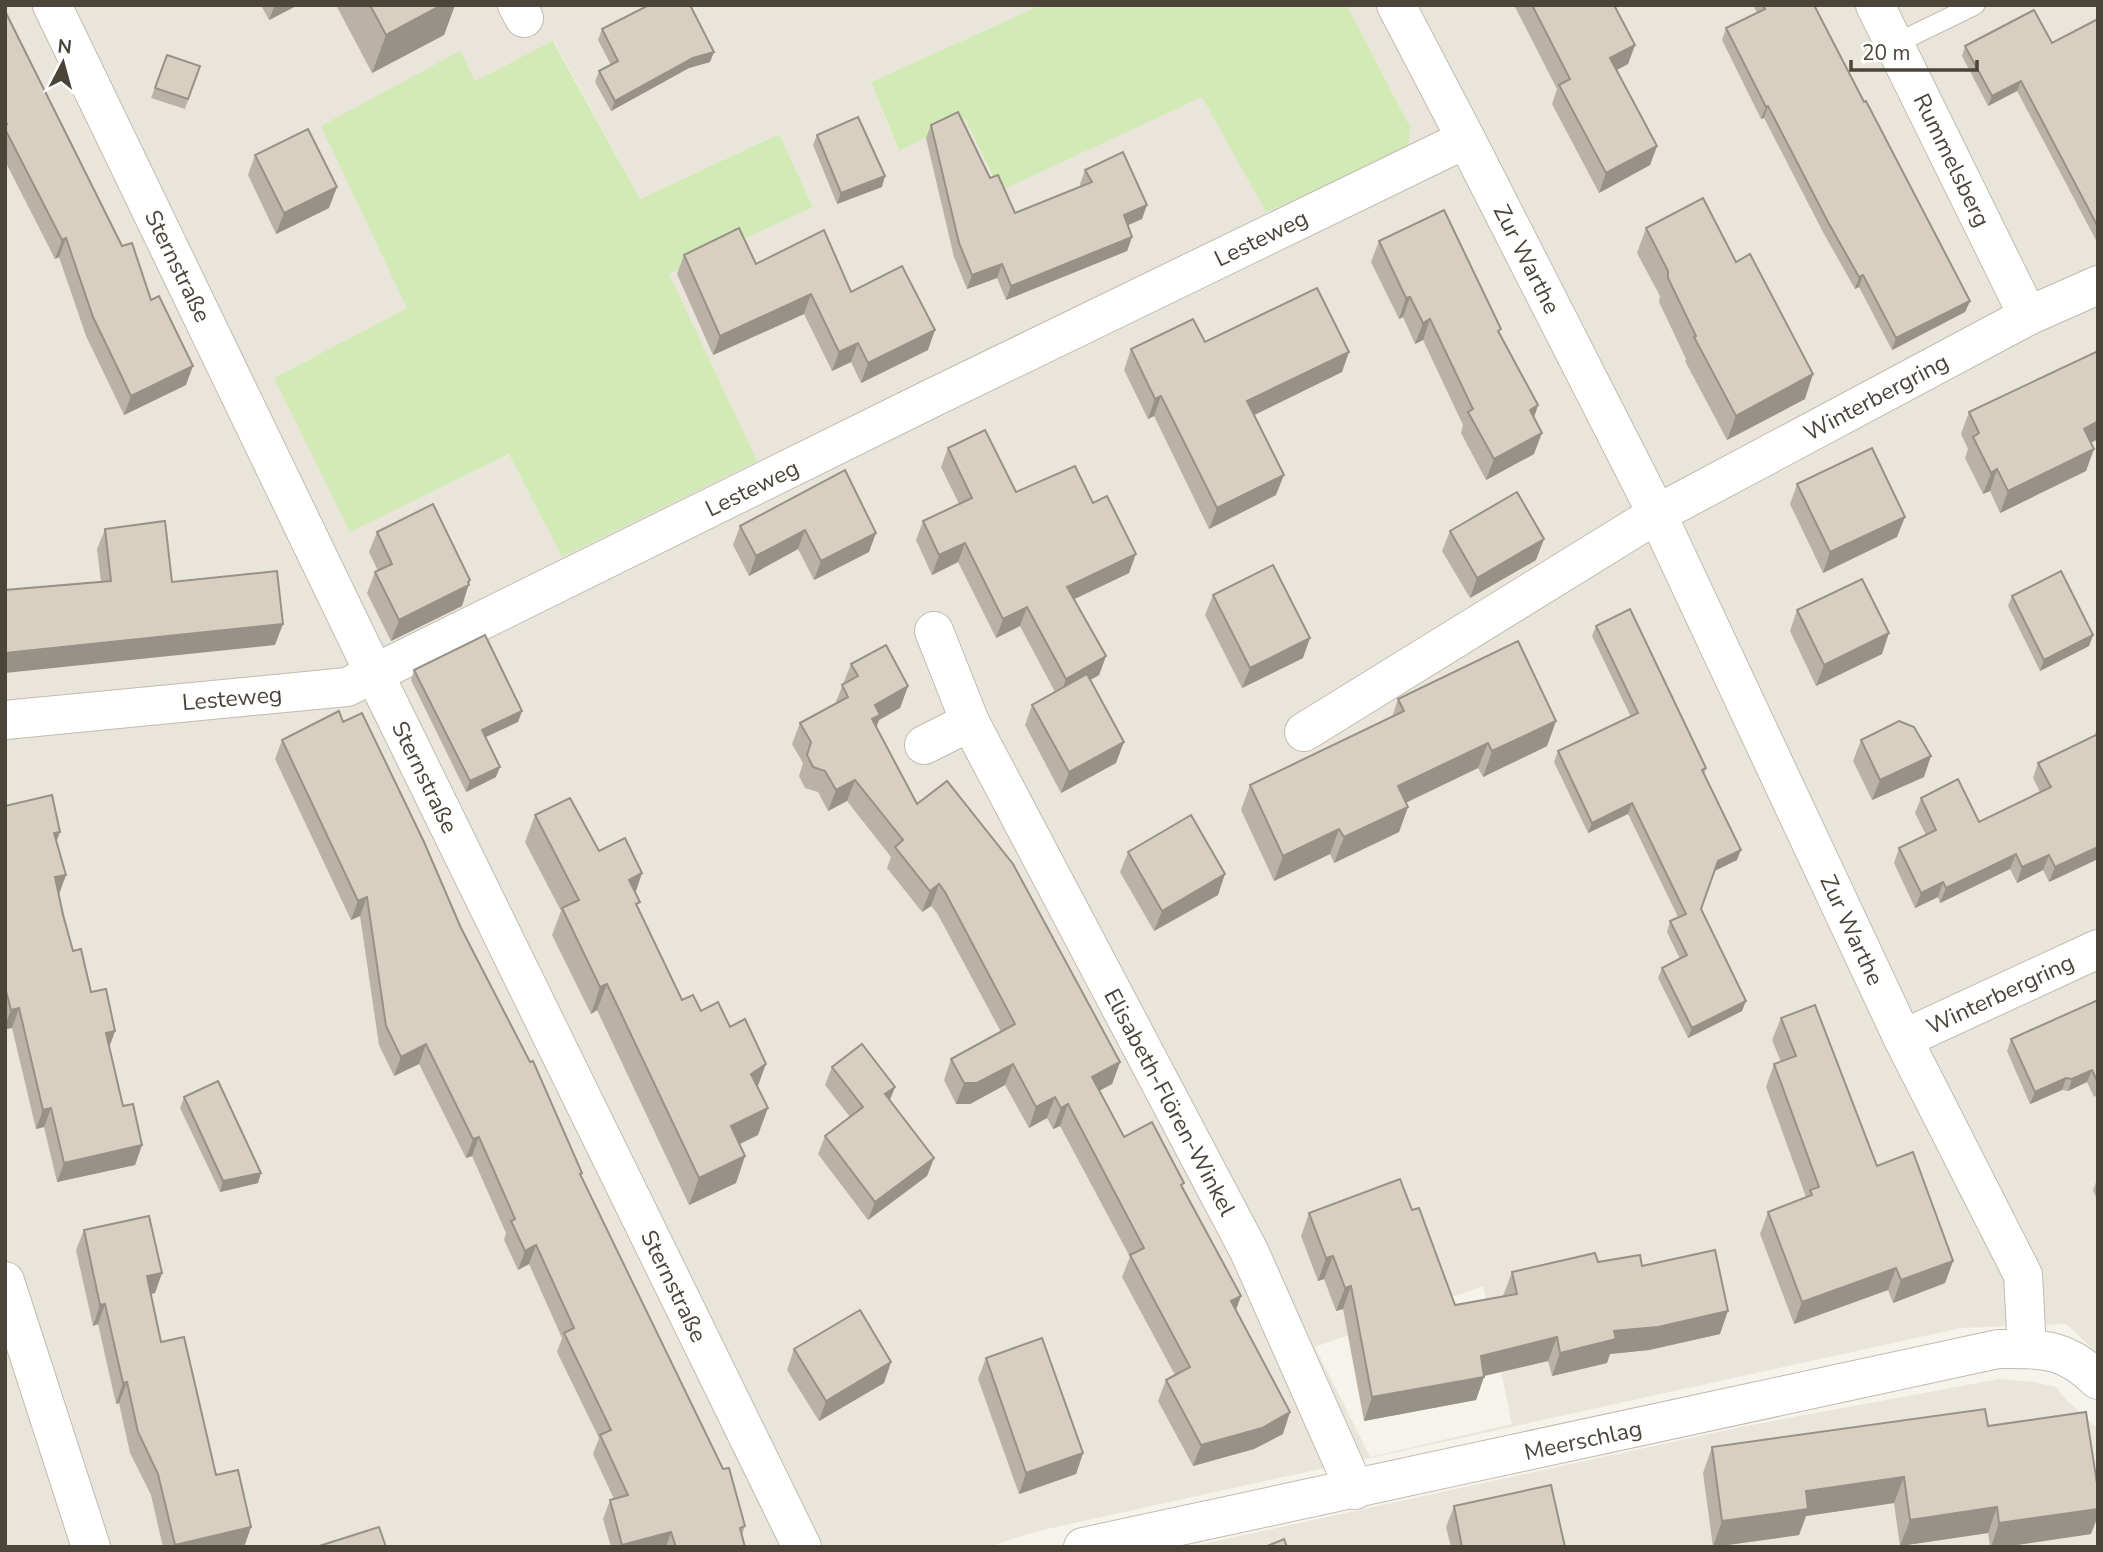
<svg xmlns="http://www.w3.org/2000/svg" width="2103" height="1552" font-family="'Nunito Sans',sans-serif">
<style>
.residential{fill:#eae5da;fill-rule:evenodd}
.green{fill:#d2eab5}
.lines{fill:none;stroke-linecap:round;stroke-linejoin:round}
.lane-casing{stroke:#c2bbae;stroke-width:21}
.street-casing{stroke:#c2bbae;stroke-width:40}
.lane{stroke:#fff;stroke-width:19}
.street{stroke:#fff;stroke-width:38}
.wall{fill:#bab2a6}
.shaded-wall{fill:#979187}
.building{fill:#d8cfc1;stroke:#979187;stroke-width:2}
.labels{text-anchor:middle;stroke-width:6;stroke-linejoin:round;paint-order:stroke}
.street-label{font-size:23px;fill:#4b4439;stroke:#fff}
</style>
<rect width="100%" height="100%" fill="#f6f3ec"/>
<g class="residential">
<path d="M5 5H1041L871 82 898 150 965 119 999 191 1202 96 1410 127 1347 5H2098V1354L2066 1324 1961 1328 1038 1531 987 1547H5ZM554 41 640 199 779 134 813 207 669 274 562 557 510 454 350 531 274 378 407 308 460 52 475 81ZM1483 1286 1512 1424 1370 1457 1315 1347Z"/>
<path d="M1999 1379 2033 1382 2056 1387 2066 1400 2098 1429V1547H1189L1741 1427Z"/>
</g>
<g class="green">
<path d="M1041 5H1347L1410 127 1408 150 1266 212 1202 97 1000 191 965 119 899 151 871 82Z"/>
<path d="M553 41 640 199 779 134 813 207 669 274 757 461 562 557 509 454 350 532 274 378 407 308 321 126 460 51 475 81Z"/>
</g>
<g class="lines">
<defs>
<path id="lane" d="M1895 44 1975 5"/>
<g id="street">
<path d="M52 5 375 675 802 1547"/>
<path d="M517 5 524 18"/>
<path d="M1396 5 1466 139 1657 514 1903 1039 2023 1275 2027 1349"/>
<path d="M1875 5 2028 316"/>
<path d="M934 631 970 722 1249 1251 1355 1490"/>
<path d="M5 720 347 687 930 399 1466 139"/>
<path d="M1304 732 1657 514 2028 316 2098 285"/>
<path d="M924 745 970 722"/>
<path d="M1903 1039 2098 949"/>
<path d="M5 1281 91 1547"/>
<path d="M1083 1547 1998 1349C2042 1349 2064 1347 2098 1380"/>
</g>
</defs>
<use href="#lane" class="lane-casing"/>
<use href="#street" class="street-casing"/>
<use href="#lane" class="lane"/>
<use href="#street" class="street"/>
</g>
<g class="wall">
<path d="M261 5H298L269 20Z"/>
<path d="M336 5H455L444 35 372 73Z"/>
<path d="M1514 5H1614L1635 45 1628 64 1617 70 1657 146 1650 165 1599 193 1552 104 1557 89Z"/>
<path d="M1753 5H1814L1970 301 1965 312 1892 350 1859 287 1855 289 1824 234 1764 118 1761 119 1722 40 1726 28 1757 13Z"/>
<path d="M5 11 122 246 151 300 186 385 124 415 86 336 59 257 55 259 5 161Z"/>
<path d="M2098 19V244L2017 91 1988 106 1962 56 1965 46 2052 43Z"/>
<path d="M602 29 710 62 689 68 611 111 595 82 599 71 611 65 598 40Z"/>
<path d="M167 55 200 66 185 109 151 98Z"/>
<path d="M931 125 1015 213 1081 186 1080 184 1085 170 1142 219 1128 225 1132 237 1127 251 1006 300 997 278 967 289 954 257 926 138Z"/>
<path d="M817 135 882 187 837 204 813 145Z"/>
<path d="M255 155 329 208 276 234 248 175Z"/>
<path d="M1646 228 1805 399 1727 440 1685 361 1686 359 1659 302 1660 296 1637 253Z"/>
<path d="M1379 241 1500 333 1538 405 1534 418V454L1486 480 1461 433 1463 425 1423 340 1415 344 1403 317 1399 319 1371 262Z"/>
<path d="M684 255 756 264 851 292 928 350 861 383 851 362 832 371 804 314 713 355 677 274Z"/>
<path d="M1205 342 1342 372 1254 415 1276 495 1209 529 1154 416 1148 419 1124 370 1131 349Z"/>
<path d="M2098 351V439L2091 443 2086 471 2000 513 1990 491 1983 494 1965 458 1968 449 1961 434 1969 412Z"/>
<path d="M948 448 1016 492 1093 503 1129 573 1074 599 1106 656 1099 675 1090 680 1116 763 1061 793 1025 725 1032 705 1055 692 1020 626 996 638 958 562 932 575 916 540 923 521 959 504 941 467Z"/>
<path d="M845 470 869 552 814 580 798 549 749 576 733 545 740 526Z"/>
<path d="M1797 484 1897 537 1823 573 1790 504Z"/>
<path d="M105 529 172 582 275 645 101 582 97 549Z"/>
<path d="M1450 531 1536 560 1470 598 1442 551Z"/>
<path d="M377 532 470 580 462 606 391 641 367 593 375 572 378 571 369 552Z"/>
<path d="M1213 595 1303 658 1242 688 1205 615Z"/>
<path d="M2012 596 2093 635 2089 646 2040 671 2008 606Z"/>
<path d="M1797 610 1882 654 1816 686 1790 631Z"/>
<path d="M1596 626 1706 768 1704 774 1737 860 1715 871 1701 909 1742 1011 1688 1038 1658 978 1662 968 1680 959 1667 932 1670 921 1678 917 1628 814 1588 833 1554 762 1558 751 1631 717 1592 636Z"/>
<path d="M851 664 908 686 900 708 879 720 876 727 917 804 1120 1062 1112 1084 1099 1091 1124 1137 1182 1187 1241 1296 1236 1310 1283 1434 1254 1449 1193 1466 1158 1401 1166 1380 1175 1375 1122 1277 1130 1257 1060 1126 1053 1129 1047 1118 1029 1128 1005 1085 970 1104H956L944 1080 951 1059 1001 1032 937 913 931 906 922 912 887 868 891 857 847 801 828 811 818 792 805 788 799 776 803 763 792 744 800 723 835 704Z"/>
<path d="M414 670 522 711 518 722 486 737 496 777 466 792 411 680Z"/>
<path d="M1398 699 1556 721 1547 746 1483 777 1478 768 1406 803 1408 807 1399 832 1334 863 1330 854 1274 881 1241 810 1250 785 1392 717Z"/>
<path d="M343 722 461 928 581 1175 745 1526 742 1535 745 1547H611L603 1519 610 1500 614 1499 593 1454 599 1438 557 1352 562 1338 529 1264 518 1270 504 1240 506 1233 472 1156 466 1158 419 1064 394 1076 379 1045 360 916 351 920 275 759 282 740Z"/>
<path d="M2098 726V859L2049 882 2043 870 2017 883 2010 869 1940 903 1938 897 1915 908 1894 863 1899 848 1926 835 1915 813 1921 798 1979 822 2040 792 2033 778 2038 763 2095 736V734Z"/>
<path d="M1861 740 1924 777 1872 800 1853 761Z"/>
<path d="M5 806 56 842 66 875 59 894 73 951 91 992 115 1031 109 1048 123 1106 142 1145 135 1165 57 1182 44 1127 36 1129 12 1028 5 1029Z"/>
<path d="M535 815 599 851 642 873 635 893 638 908 682 1000 701 1011 758 1087V1135L740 1144 745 1156 736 1183 689 1205 597 1010 591 1014 552 935 561 911 525 842Z"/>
<path d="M1128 852 1218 895 1154 931 1120 872Z"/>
<path d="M2098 1000V1095L2094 1097 2087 1082 2068 1091 2062 1090 2030 1104 2007 1051 2011 1039Z"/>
<path d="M1781 1018 1877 1166 1953 1261 1945 1283 1893 1303 1888 1290 1794 1324 1760 1234 1768 1212 1806 1197 1766 1087 1774 1064 1781 1062 1772 1040Z"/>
<path d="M832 1067 890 1100 934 1158 927 1176 868 1220 818 1154 825 1136 850 1117 825 1085Z"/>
<path d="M184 1097 258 1183 220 1192 180 1108Z"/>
<path d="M2098 1177V1202L2093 1190Z"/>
<path d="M1412 1210 1455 1305 1503 1296 1512 1272 1598 1262 1642 1266 1720 1334 1649 1350 1610 1354 1607 1363 1552 1376 1548 1361 1484 1376 1476 1400 1364 1421 1343 1309 1336 1311 1324 1279 1318 1281 1301 1236 1309 1213Z"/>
<path d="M84 1230 162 1273 155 1293 151 1294 161 1342 216 1475 251 1527 244 1547H163L151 1495 130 1453 119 1403 116 1404 98 1324 93 1326 76 1250Z"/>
<path d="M794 1349 891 1362 884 1383 819 1421 787 1370Z"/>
<path d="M986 1358 1083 1453 1076 1474 1019 1494 978 1379Z"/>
<path d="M1988 1426 2091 1534 2003 1547H1990L1988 1533 1900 1546 1894 1503 1806 1516 1799 1535 1713 1547 1703 1473 1712 1447Z"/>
<path d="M1454 1506 1565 1547H1451L1446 1527Z"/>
</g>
<g class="shaded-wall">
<path d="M275 5H298L269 20Z"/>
<path d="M438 5H455L444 35 372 73 386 35Z"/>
<path d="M1635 45 1628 64 1603 77 1610 58Z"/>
<path d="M714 52 710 62 689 68 611 111 615 101 693 58Z"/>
<path d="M2021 81 2017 91 1988 106 1992 96Z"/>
<path d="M1768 106 1764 118 1761 119 1766 107Z"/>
<path d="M1657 146 1650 165 1599 193 1606 173Z"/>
<path d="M885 176 882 187 837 204 841 193Z"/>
<path d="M337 187 329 208 276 234 284 213Z"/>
<path d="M1147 205 1142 219 1119 229 1124 215Z"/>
<path d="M1132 237 1127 251 1006 300 1011 286Z"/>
<path d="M66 238 59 257 55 259 62 240Z"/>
<path d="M1002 264 997 278 967 289 972 275Z"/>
<path d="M1863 275 1859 287 1855 289 1859 277Z"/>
<path d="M811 294 804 314 713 355 720 336Z"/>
<path d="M1410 297 1403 317 1399 319 1406 298Z"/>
<path d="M1970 301 1965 312 1892 350 1896 338Z"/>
<path d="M1430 319 1423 340 1415 344 1423 323Z"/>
<path d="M935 330 928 350 861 383 868 363Z"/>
<path d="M858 343 851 362 832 371 839 352Z"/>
<path d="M1349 352 1342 372 1240 422 1247 401Z"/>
<path d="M193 366 186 385 124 415 131 396Z"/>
<path d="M1813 374 1805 399 1727 440 1736 416Z"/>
<path d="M1161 396 1154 416 1148 419 1155 399Z"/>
<path d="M1538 405 1531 426 1530 410Z"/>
<path d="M2098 421V439L2076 450 2084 429Z"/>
<path d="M1542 433 1534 454 1486 480 1494 459Z"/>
<path d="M2094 449 2086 471 2000 513 2008 491Z"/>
<path d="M1997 469 1990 491 1983 494 1991 473Z"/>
<path d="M1284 475 1276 495 1209 529 1217 508Z"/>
<path d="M1905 517 1897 537 1823 573 1830 552Z"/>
<path d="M805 530 798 549 749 576 756 556Z"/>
<path d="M876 533 869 552 814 580 821 561Z"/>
<path d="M1544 539 1536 560 1470 598 1477 578Z"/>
<path d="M965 543 958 562 932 575 939 555Z"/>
<path d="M1136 554 1129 573 1060 606 1067 587Z"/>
<path d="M470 580 462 606 391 641 399 620Z"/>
<path d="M1027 607 1020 626 996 638 1003 619Z"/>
<path d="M283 624 275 645 5 673V653Z"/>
<path d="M1889 633 1882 654 1816 686 1824 665Z"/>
<path d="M2093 635 2089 646 2040 671 2044 660Z"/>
<path d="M1310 638 1303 658 1242 688 1250 668Z"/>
<path d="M1106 656 1099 675 1059 698 1066 679Z"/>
<path d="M908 686 900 708 879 720 873 736 865 741 875 705Z"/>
<path d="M522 711 518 722 479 740 482 730Z"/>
<path d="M1556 721 1547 746 1483 777 1492 751Z"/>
<path d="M1124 742 1116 763 1061 793 1069 772Z"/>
<path d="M1488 743 1478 768 1388 811 1398 786Z"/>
<path d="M1931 756 1924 777 1872 800 1880 780Z"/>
<path d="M500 767 496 777 466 792 470 781Z"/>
<path d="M855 780 847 801 828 811 836 790Z"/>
<path d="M1632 803 1628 814 1588 833 1592 823Z"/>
<path d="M1408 807 1399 832 1334 863 1344 837Z"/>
<path d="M1339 829 1330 854 1274 881 1283 856Z"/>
<path d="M60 832 53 851 54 833Z"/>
<path d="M2098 847V859L2049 882 2055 867Z"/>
<path d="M1741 850 1737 860 1714 871 1718 861Z"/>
<path d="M2016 854 2010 869 1940 903 1946 888Z"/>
<path d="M2049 855 2043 870 2017 883 2022 867Z"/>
<path d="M642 873 633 900 629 880Z"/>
<path d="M1225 874 1218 895 1154 931 1162 911Z"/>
<path d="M66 875 59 894 55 877Z"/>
<path d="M1943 882 1938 897 1915 908 1921 893Z"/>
<path d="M939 884 931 906 922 912 930 891Z"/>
<path d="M367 897 360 916 351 920 358 901Z"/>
<path d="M607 984 597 1010 591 1014 600 987Z"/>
<path d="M1746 1001 1742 1011 1688 1038 1692 1028Z"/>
<path d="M19 1008 12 1028 5 1029V1025L11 1010Z"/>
<path d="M115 1031 108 1050 106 1033Z"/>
<path d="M426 1044 419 1064 394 1076 401 1057Z"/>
<path d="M1120 1062 1112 1084 1085 1098 1092 1077Z"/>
<path d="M766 1064 756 1091 751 1074Z"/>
<path d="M1013 1064 1005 1085 970 1104H956L964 1083Z"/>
<path d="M2092 1070 2087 1082 2068 1091 2072 1079Z"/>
<path d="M2066 1078 2062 1090 2030 1104 2035 1092Z"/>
<path d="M895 1087 888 1105 885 1094Z"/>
<path d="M1055 1097 1047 1118 1029 1128 1036 1107Z"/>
<path d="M1068 1104 1060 1126 1053 1129 1061 1108Z"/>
<path d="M51 1108 44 1127 36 1129 43 1110Z"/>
<path d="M768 1108 758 1135 721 1153 731 1126Z"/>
<path d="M479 1137 472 1156 466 1158 473 1139Z"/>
<path d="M142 1145 135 1165 57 1182 64 1163Z"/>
<path d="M745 1156 736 1183 689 1205 699 1178Z"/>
<path d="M934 1158 927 1176 868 1220 875 1202Z"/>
<path d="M261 1173 258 1183 220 1192 223 1181Z"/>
<path d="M536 1245 529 1264 518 1270 525 1251Z"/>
<path d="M1333 1256 1324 1279 1318 1281 1326 1258Z"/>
<path d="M1953 1261 1945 1283 1893 1303 1901 1280Z"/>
<path d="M1896 1268 1888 1290 1794 1324 1802 1302Z"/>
<path d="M162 1273 155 1293 139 1297 147 1276Z"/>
<path d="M1351 1286 1343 1309 1336 1311 1345 1288Z"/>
<path d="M1241 1296 1233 1317 1231 1301Z"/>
<path d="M105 1304 98 1324 93 1326 100 1305Z"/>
<path d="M1728 1311 1720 1334 1649 1350 1610 1354 1607 1363 1552 1376 1560 1353 1614 1331Z"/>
<path d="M1557 1337 1548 1361 1475 1378 1484 1377 1476 1400 1364 1421 1372 1397 1481 1356Z"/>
<path d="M891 1362 884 1383 819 1421 826 1401Z"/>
<path d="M127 1382 119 1403 116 1404 123 1383Z"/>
<path d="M1290 1412 1283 1434 1254 1449 1193 1466 1201 1445Z"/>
<path d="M1083 1453 1076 1474 1019 1494 1026 1473Z"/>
<path d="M1904 1477 1894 1503 1806 1516 1799 1535 1713 1547 1722 1521 1806 1491Z"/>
<path d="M1997 1507 1988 1533 1900 1546 1910 1520Z"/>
<path d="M2098 1509V1516L2091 1534 2003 1547H1991L1999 1523Z"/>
<path d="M251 1527 244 1547H174L175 1545Z"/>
<path d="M671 1532 666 1547H622V1545Z"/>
</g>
<g class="building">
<path d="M370 5H442L386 35Z"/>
<path d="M649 5H690L714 52 693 58 615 101 599 71 618 61 602 29Z"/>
<path d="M1532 5H1614L1635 45 1610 58 1657 146 1606 173 1559 85 1570 79Z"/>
<path d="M1763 5H1814L1864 102 1866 101 1970 301 1896 338 1863 275 1859 277 1828 222 1768 106 1766 107 1726 28 1765 9Z"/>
<path d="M2034 10 2052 43 2098 19V227L2021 81 1992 96 1965 46Z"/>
<path d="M5 11 122 246 132 243 151 300 159 296 193 366 131 396 93 317 66 238 62 240 5 129V125L7 124 5 120Z"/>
<path d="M167 55 200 66 188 99 155 88Z"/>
<path d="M958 112 990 178 998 175 1015 213 1092 182 1085 170 1123 152 1147 205 1124 215 1132 237 1011 286 1002 264 972 275 959 243 931 125Z"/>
<path d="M858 117 885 176 841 193 817 135Z"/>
<path d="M308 129 337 187 284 213 255 155Z"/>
<path d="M1703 198 1736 262 1750 254 1813 374 1736 416 1694 337 1696 336 1668 278V271L1646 228Z"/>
<path d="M1444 210 1501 329 1498 331 1538 405 1530 410 1542 433 1494 459 1468 412 1473 409 1430 319 1423 323 1410 297 1406 298 1379 241Z"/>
<path d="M739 228 756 264 824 230 851 292 902 266 935 330 868 363 858 343 839 352 811 294 720 336 684 255Z"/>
<path d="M1317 288 1349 352 1247 401 1284 475 1217 508 1161 396 1155 399 1131 349 1193 319 1205 342Z"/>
<path d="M2098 351V421L2084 429 2094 449 2008 491 1997 469 1991 473 1973 437 1979 433 1969 412Z"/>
<path d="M985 430 1016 492 1075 466 1093 503 1107 496 1136 554 1067 587 1106 656 1066 679 1027 607 1003 619 965 543 939 555 923 521 972 498 948 448Z"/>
<path d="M1872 448 1905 517 1830 552 1797 484Z"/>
<path d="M845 470 876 533 821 561 805 530 756 556 740 526Z"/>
<path d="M1517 492 1544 539 1477 578 1450 531Z"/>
<path d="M433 504 470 580 468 582 469 585 399 620 375 572 392 564 377 532Z"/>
<path d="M165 521 172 582 277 571 283 624 5 653V590L111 581 105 529Z"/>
<path d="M1273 565 1310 638 1250 668 1213 595Z"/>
<path d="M2061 571 2093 635 2044 660 2012 596Z"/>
<path d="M1862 579 1889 633 1824 665 1797 610Z"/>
<path d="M1630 609 1706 768 1702 770 1741 850 1718 861 1701 909 1746 1001 1692 1028 1662 968 1687 955 1670 921 1686 914 1632 803 1592 823 1558 751 1638 713 1596 626Z"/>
<path d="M485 635 522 711 482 730 500 767 470 781 414 670Z"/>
<path d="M1518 641 1556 721 1492 751 1488 743 1398 786 1408 807 1344 837 1339 829 1283 856 1250 785 1404 711 1398 699Z"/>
<path d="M886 645 908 686 875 705 880 715 872 719 917 804 947 781 1013 864 1120 1062 1092 1077 1124 1137 1152 1122 1184 1183 1181 1185 1241 1296 1231 1301 1290 1412 1262 1428 1201 1445 1166 1380 1190 1367 1130 1255 1144 1248 1068 1104 1061 1108 1055 1097 1036 1107 1013 1064 977 1083H964L951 1059 1015 1024 945 892 939 884 930 891 895 847 903 840 855 780 836 790 825 771 813 767 807 755 811 742 800 723 848 697 842 685 858 676 851 664Z"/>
<path d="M1087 674 1124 742 1069 772 1032 705Z"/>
<path d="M339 711 343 722 362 713 424 842 461 928 530 1062 533 1061 582 1173 580 1174 723 1469 729 1468 745 1526 740 1528 745 1547H676L671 1532 622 1545 610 1500 628 1495 600 1435 611 1430 564 1333 574 1328 536 1245 525 1251 511 1221 515 1219 479 1137 473 1139 426 1044 401 1057 386 1026 367 897 358 901 282 740Z"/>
<path d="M1899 721 1914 727 1931 756 1880 780 1861 740Z"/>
<path d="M2098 734V847L2055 867 2049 855 2022 867 2016 854 1946 888 1943 882 1921 893 1899 848 1936 830 1921 798 1958 779 1979 822 2051 787 2038 763Z"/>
<path d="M52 795 60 832 54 833 66 875 55 877 63 915 73 951 81 949 91 992 106 989 115 1031 106 1033 123 1106 133 1104 142 1145 64 1163 51 1108 43 1110 19 1008 11 1010 5 987V806Z"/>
<path d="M570 798 599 851 625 838 642 873 629 880 640 902 636 904 682 1000 693 995 701 1011 718 1002 730 1027 745 1019 766 1064 751 1074 768 1108 731 1126 745 1156 699 1178 607 984 600 987 562 908 579 900 535 815Z"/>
<path d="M1191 815 1225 874 1162 911 1128 852Z"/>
<path d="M2098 1000V1083L2092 1070 2072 1079 2066 1078 2035 1092 2011 1039Z"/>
<path d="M1815 1005 1877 1166 1913 1152 1953 1261 1901 1280 1896 1268 1802 1302 1768 1212 1812 1195 1810 1190 1819 1187 1774 1064 1796 1056 1781 1018Z"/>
<path d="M862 1044 895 1087 885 1094 934 1158 875 1202 825 1136 863 1107 832 1067Z"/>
<path d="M218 1081 261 1173 223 1181 184 1097Z"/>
<path d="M1400 1179 1412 1210 1419 1208 1455 1305 1517 1294 1512 1272 1595 1253 1598 1262 1640 1255 1642 1266 1715 1250 1728 1311 1658 1327 1614 1331 1616 1339 1560 1353 1557 1337 1481 1356 1484 1377 1372 1397 1351 1286 1345 1288 1333 1256 1326 1258 1309 1213Z"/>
<path d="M149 1216 162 1273 147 1276 161 1342 184 1337 216 1475 238 1470 251 1527 175 1545 158 1474 138 1432 127 1382 123 1383 105 1304 100 1305 84 1230Z"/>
<path d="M860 1310 891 1362 826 1401 794 1349Z"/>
<path d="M1042 1338 1083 1453 1026 1473 986 1358Z"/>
<path d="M1985 1409 1988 1426 2086 1412 2098 1490V1509L1999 1523 1997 1507 1910 1520 1904 1477 1806 1491 1808 1509 1722 1521 1712 1447Z"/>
<path d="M1551 1485 1565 1547H1462L1454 1506Z"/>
<path d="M379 1527 386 1547H316Z"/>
<path d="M1284 1539 1287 1547H1265Z"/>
</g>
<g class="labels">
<g class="street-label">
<text transform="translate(1952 160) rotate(64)" y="8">Rummelsberg</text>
<text transform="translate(1261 238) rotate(-26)" y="8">Lesteweg</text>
<text transform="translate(1527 259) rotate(63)" y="8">Zur Warthe</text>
<text transform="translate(178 266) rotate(64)" y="8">Sternstraße</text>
<text transform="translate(1876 397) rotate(-28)" y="8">Winterbergring</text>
<text transform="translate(752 488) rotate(-26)" y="8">Lesteweg</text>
<text transform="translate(232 698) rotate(-5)" y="8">Lesteweg</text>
<text transform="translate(425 777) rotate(64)" y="8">Sternstraße</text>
<text transform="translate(1852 930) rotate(65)" y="8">Zur Warthe</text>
<text transform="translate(2000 994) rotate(-25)" y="8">Winterbergring</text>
<text transform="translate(1170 1102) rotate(62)" y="8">Elisabeth-Flören-Winkel</text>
<text transform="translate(674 1286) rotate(64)" y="8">Sternstraße</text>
<text transform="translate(1583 1440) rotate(-12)" y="8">Meerschlag</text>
</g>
</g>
<rect width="2103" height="1552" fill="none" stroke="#4b4439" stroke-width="14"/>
<g transform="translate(63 63) rotate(6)" stroke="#ffffff" stroke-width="5" paint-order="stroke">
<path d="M0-5L12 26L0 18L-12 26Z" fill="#4b4439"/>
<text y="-10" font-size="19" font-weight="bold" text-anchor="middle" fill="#4b4439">N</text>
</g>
<path d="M1851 60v10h126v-10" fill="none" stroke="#4b4439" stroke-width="3.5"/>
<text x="1862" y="60" font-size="21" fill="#4b4439" stroke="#ffffff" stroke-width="5" paint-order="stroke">20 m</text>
</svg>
